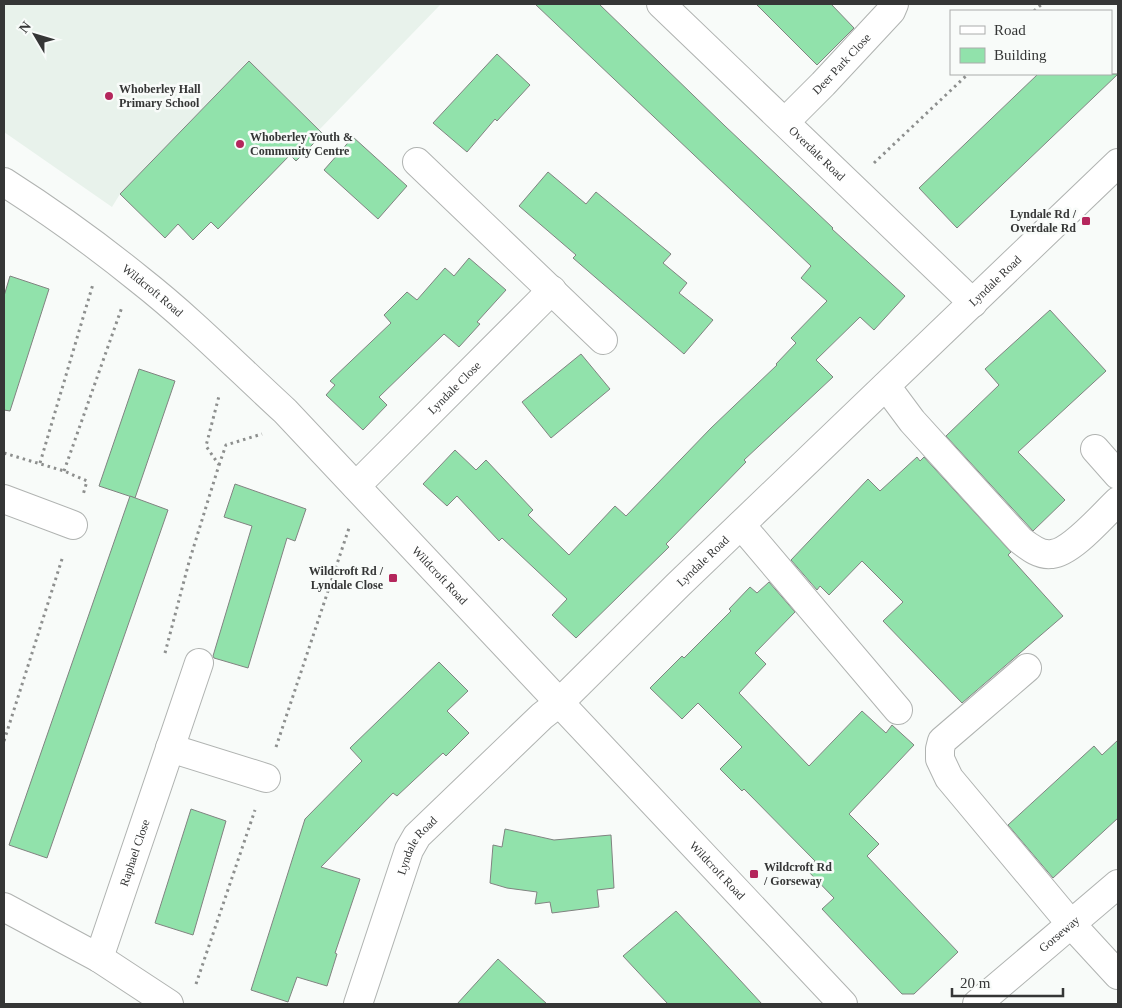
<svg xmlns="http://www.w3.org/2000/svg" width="1122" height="1008" font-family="'Times New Roman',serif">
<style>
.built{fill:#e8f2eb}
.building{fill:#91e2ab;stroke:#818381}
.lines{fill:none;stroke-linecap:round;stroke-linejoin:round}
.minor-casing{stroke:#b0b3b1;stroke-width:30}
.path{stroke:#8d8f8e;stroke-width:3;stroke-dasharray:2.5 4;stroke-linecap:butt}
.minor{stroke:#fff;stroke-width:28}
.poi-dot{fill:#b4265c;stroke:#f8fbf9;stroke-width:2}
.labels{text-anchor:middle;stroke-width:5;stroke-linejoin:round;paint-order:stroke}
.street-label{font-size:12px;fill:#353636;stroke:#f8fbf9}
.poi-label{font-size:12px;font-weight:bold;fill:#353636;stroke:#f8fbf9;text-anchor:start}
</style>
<rect width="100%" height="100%" fill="#f8fbf9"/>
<path class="built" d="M4 4H441L319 130 248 61 120 194 112 207 4 132Z"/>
<g class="building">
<path d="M535 4H599L725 126 833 228 832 229 905 296 874 330 860 317 816 360 833 377 744 460 746 462 666 544 669 547 576 638 552 615 567 599 502 538 499 541 457 496 447 506 423 484 455 450 476 470 486 460 533 510 528 515 569 555 615 506 626 516 711 428 777 365 776 364 796 343 791 338 827 301 801 278 811 266Z"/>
<path d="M756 4H831L854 28 817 65Z"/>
<path d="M497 54 530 85 497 121 495 119 467 152 433 123Z"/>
<path d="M249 61 323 134 296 161 290 155 218 229 211 222 193 240 178 224 165 238 120 194Z"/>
<path d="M1038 74H1118L957 228 919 188Z"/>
<path d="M353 137 407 186 378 219 324 170Z"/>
<path d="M548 172 586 204 596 192 671 254 663 263 687 283 679 293 713 320 684 354 573 258 576 255 519 206Z"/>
<path d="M469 258 506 290 477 322 480 324 459 347 444 334 379 397 387 405 363 430 326 395 335 385 330 381 391 323 384 315 407 292 417 300 445 268 454 276Z"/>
<path d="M10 276 49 289 10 411 4 410V296Z"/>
<path d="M1050 310 1106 371 1018 452 1065 500 1033 531 946 436 999 385 985 369Z"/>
<path d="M581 354 610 389 551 438 522 402Z"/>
<path d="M139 369 175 381 135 498 99 486Z"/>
<path d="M917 457 920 461 924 457 1011 552 1008 555 1063 616 962 703 883 621 903 602 862 561 829 595 820 586 817 590 791 560 868 479 880 491Z"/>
<path d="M235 484 306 509 295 541 287 538 248 668 214 658 213 656 252 526 224 517Z"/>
<path d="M130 496 168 510 47 858 9 845Z"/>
<path d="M769 582 795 612 755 653 766 664 739 693 809 766 862 711 886 733 892 725 914 745 849 814 879 844 867 856 958 952 914 994H902L822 909 834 898 806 869 815 861 744 789 742 791 720 769 742 747 698 703 682 719 650 688 682 656 684 658 731 611 729 609 750 587 757 593Z"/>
<path d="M439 662 468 691 447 711 469 733 446 756 443 753 397 796 393 793 321 867 360 879 335 953 337 954 327 986 297 977 288 1002 251 990 305 819 362 761 350 748Z"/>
<path d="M1118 740V818L1053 878 1008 825 1094 746 1102 755Z"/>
<path d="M191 809 226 821 193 935 155 923Z"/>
<path d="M505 829 554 840 611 835 614 888 597 890 599 907 552 913 550 902 535 904 537 892 507 888 490 883 493 845 502 847Z"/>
<path d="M676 911 704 941 762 1004H668L650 985 623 956Z"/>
<path d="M498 959 547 1004H457Z"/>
</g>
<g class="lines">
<defs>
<g id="minor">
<path id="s1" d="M661 4 973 303"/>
<path id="s2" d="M785 122 823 84 891 11 894 4"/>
<path d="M417 162 603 340"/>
<path id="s3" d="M4 182C51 212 97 245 140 280 191 320 237 367 285 411L843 1004"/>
<path d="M886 386 912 421 1020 540C1029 547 1040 556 1052 554 1072 552 1103 515 1118 501"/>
<path d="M1095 449 1118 475"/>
<path id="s4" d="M356 486 552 290"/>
<path d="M4 499 73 525"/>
<path d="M741 525 898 710"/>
<path d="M1027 668 942 741 940 749V759L949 778 1071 924 1118 975"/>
<path d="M170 748 266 778"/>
<path d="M4 907 99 958 169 1004"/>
<path id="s5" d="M99 958 199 663"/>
<path id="s6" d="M358 1004 409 850 417 836 542 716 560 702 678 585 1118 163"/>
<path id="s7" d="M977 1004 1118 884"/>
</g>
</defs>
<use href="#minor" class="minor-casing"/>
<g class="path">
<path d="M1034 11 1042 4"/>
<path d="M874 163 968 74"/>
<path d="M4 453 64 471 87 481 83 495"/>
<path d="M40 463 93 284"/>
<path d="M219 465 226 445 262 434"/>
<path d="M64 471 122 307"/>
<path d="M165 653 189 562 219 465 206 446 219 396"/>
<path d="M4 741 63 556"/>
<path d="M276 747 349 528"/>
<path d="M196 984 255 810"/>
</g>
<use href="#minor" class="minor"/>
</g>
<g class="poi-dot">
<circle cx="109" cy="96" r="5"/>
<circle cx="240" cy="144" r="5"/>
<rect x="1081" y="216" width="10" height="10" rx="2.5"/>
<rect x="388" y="573" width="10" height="10" rx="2.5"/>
<rect x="749" y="869" width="10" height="10" rx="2.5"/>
</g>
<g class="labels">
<g class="street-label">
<text dy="4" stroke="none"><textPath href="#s2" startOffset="81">Deer Park Close</textPath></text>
<text dy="4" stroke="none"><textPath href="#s1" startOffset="216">Overdale Road</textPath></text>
<text dy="4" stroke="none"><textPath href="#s6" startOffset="980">Lyndale Road</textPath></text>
<text dy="4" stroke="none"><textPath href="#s3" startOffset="184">Wildcroft Road</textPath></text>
<text dy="4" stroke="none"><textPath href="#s4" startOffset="139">Lyndale Close</textPath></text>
<text dy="4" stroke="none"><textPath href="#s6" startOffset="575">Lyndale Road</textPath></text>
<text dy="4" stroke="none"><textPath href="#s3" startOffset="589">Wildcroft Road</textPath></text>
<text dy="4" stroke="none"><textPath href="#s6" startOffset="170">Lyndale Road</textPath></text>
<text dy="4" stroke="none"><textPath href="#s5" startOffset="111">Raphael Close</textPath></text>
<text dy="4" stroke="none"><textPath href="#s3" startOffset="994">Wildcroft Road</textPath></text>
<text dy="4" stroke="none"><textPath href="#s7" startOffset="108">Gorseway</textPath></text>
</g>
<g class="poi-label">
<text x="119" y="93">Whoberley Hall<tspan x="119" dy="14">Primary School</tspan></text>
<text x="250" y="141">Whoberley Youth &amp;<tspan x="250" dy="14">Community Centre</tspan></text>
<text x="1076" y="218" text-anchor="end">Lyndale Rd /<tspan x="1076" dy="14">Overdale Rd</tspan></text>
<text x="383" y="575" text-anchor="end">Wildcroft Rd /<tspan x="383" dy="14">Lyndale Close</tspan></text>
<text x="764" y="871">Wildcroft Rd<tspan x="764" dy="14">/ Gorseway</tspan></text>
</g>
</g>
<rect width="1122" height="1008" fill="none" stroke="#353636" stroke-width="10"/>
<rect x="950" y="10" width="162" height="65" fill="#f8fbf9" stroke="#aaacab"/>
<rect x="960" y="26" width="25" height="8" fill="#ffffff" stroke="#aaacab"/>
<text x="994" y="35" font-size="15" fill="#353636">Road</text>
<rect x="960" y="48" width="25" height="15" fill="#91e2ab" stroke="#aaacab"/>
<text x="994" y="60" font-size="15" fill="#353636">Building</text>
<g transform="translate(35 35) rotate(308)" stroke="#f8fbf9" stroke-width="4" paint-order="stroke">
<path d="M0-4L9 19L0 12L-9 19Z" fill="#353636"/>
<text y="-8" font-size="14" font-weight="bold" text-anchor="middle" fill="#353636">N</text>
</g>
<path d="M952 988v8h111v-8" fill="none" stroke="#353636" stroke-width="2.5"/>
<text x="960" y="988" font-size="15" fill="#353636" stroke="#f8fbf9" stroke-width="4" paint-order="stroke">20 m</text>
</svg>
